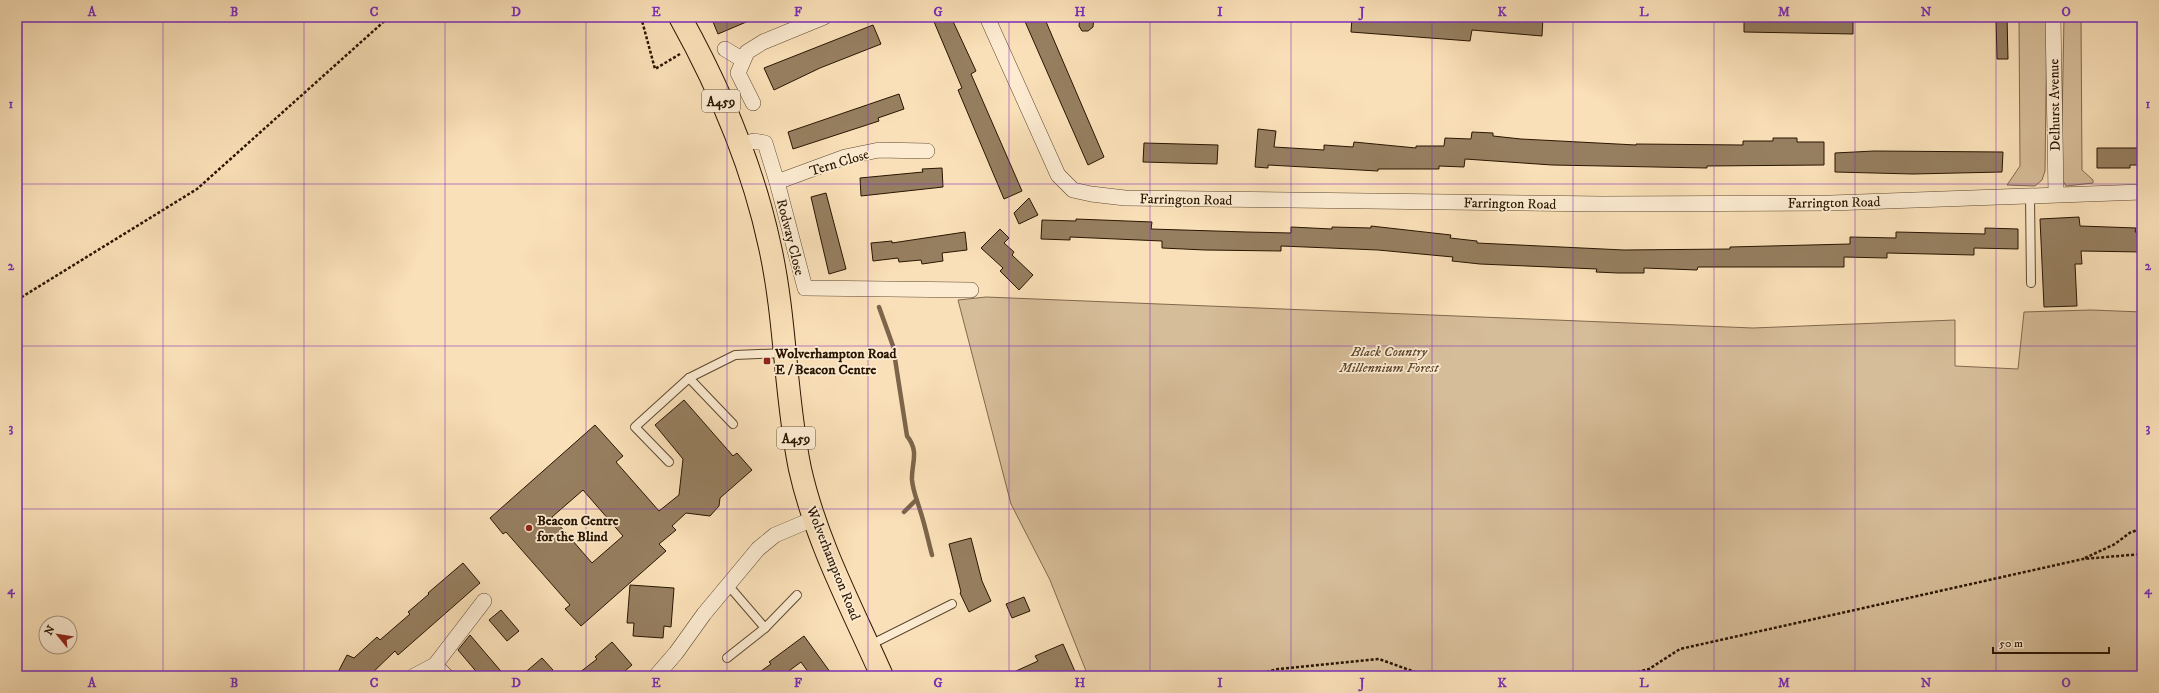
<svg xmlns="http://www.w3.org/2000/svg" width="2159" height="693" font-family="'IM FELL DW Pica',serif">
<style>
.green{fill:#d6bd99;stroke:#80694d}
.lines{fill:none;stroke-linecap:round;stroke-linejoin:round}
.stream{stroke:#7c654a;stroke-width:4.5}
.building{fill:#967f60;stroke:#291501;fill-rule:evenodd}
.service-casing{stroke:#5d482f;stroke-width:10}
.minor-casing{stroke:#5d482f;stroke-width:16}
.primary-casing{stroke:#291501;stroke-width:24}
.path{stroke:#291501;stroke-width:2.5;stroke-dasharray:3 2;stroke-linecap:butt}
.service{stroke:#fcebd1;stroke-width:8}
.minor{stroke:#fcebd1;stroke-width:15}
.primary{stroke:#fae0b8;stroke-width:22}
.grid{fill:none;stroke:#7b2cbf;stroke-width:1;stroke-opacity:0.55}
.poi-dot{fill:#8f2418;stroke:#fcebd1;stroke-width:1.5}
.labels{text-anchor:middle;stroke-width:3.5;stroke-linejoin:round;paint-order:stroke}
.shield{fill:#fcebd1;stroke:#68553f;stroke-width:1}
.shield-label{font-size:13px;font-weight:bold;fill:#291501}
.street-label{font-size:14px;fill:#291501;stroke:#fcebd1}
.park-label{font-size:14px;font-style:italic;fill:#5d472f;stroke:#fcebd1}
.poi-label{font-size:14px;font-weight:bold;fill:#291501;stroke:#fcebd1;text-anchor:start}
.neatline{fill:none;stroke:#7b2cbf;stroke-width:1.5}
.grid-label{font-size:13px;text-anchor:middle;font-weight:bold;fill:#7b2cbf}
</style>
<rect width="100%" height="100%" fill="#fae0b8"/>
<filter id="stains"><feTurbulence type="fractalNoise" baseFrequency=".005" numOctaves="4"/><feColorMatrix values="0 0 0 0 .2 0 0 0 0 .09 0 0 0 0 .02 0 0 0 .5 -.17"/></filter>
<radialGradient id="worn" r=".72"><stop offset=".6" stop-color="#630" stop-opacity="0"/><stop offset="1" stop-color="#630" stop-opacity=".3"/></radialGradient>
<g class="green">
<path d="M2019 17H2047L2045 171 2042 180 2035 186 2007 185 2020 166Z"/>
<path d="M2064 17H2081L2082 170 2093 180V183L2066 186 2061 177Z"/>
<path d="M986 297 1753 328 1955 320V366L2018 369 2024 312 2091 310 2142 312V676H1088L1050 580 1011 504 958 300Z"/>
</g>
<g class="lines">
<g class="stream">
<path d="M879 307 893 346 907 436C920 452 911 464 912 480 913 491 917 500 920 510 925 525 928 540 932 555"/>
<path d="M904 512 916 500"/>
</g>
</g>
<g class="building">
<path d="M711 17H758L718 34Z"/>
<path d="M932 17H951L976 71 971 74 1022 191 1004 199 958 90 962 88Z"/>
<path d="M1023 17H1044L1104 157 1088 165Z"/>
<path d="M1080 17H1094L1093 27 1088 31H1082L1079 26Z"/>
<path d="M1352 17H1543L1542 36 1472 30 1470 41 1351 32Z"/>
<path d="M1744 17H1853V34L1744 32Z"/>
<path d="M1996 17H2007L2008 59H1997Z"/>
<path d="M873 25 881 44 820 68 774 90 764 68Z"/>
<path d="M899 94 904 109 878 118 879 121 793 149 788 132Z"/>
<path d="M1258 129 1276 131 1274 147 1324 150V145L1353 147 1354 142 1416 148V146H1444L1445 138 1471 139 1472 132 1493 133V136L1521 139 1636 145V144L1743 145V141H1773V138H1797V142H1824V165L1707 166V168L1552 165 1465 159 1464 167 1439 166V169H1378V171L1268 165V168L1255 167Z"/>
<path d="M1144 143 1218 145 1217 164 1143 162Z"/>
<path d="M2097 148H2142V165H2130V168H2097Z"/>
<path d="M1874 151 2003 152 2002 172 1913 174 1835 172V153Z"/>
<path d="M942 168 943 187 861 196 860 178 923 172 922 169Z"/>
<path d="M826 193 846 269 829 274 811 197Z"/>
<path d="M1029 198 1038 215 1019 224 1014 213Z"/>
<path d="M2079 217 2080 226 2136 228 2135 232H2142V252L2081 251 2082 264H2075L2077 306 2044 307 2040 219Z"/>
<path d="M1076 219 1152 222 1151 229 1247 232 1291 233V227L1332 229V227L1371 228V226L1451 235 1450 238 1477 241V243L1624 250 1730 249V247L1850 244V237L1896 238V232L1985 234V228L2018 229V249L1974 248V255L1887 253V258L1844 257V267H1698L1697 270 1644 268V273H1618L1596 272 1597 269 1480 264 1452 261 1453 257 1378 250 1281 246V251L1205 250 1162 248V241L1070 237V240L1041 239 1042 220 1076 221Z"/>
<path d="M1000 229 1009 238 1004 243 1014 252 1012 255 1033 275 1019 290 1000 271 1003 268 981 248Z"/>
<path d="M965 232 967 250 942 253 943 261 922 264 921 260 899 262 898 258 873 261 871 243 892 241V243Z"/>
<path d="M684 400 733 456 737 453 752 470 720 498 719 506 710 516 686 513 672 526 676 530 659 544 666 551 581 626 565 609 570 605 506 532 503 534 490 518 595 425 623 456 616 462 659 511 679 495 683 459 655 425ZM583 490 623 536 592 563 552 517Z"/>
<path d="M971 538 982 581 991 601 969 612 960 593 961 592 949 544Z"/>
<path d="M463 563 480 583 398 655 395 651 369 676H336L347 655 354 658 377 637 380 640 410 614 408 612 429 594 428 593Z"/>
<path d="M630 585 674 588 671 627 664 626 663 638 633 636 634 623H627Z"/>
<path d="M1024 597 1030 611 1012 618 1006 604Z"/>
<path d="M501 610 519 631 507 641 489 620Z"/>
<path d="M470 635 505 676H480L458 650Z"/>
<path d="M804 636 833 676H811L801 662 782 676H754L771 664 769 662Z"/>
<path d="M612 642 632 665 619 676H575L597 659 595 657Z"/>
<path d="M1063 644 1077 676H1005L1038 661 1035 656Z"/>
<path d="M542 658 553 670 546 676H521Z"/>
</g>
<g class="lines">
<defs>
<g id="service">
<path d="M2030 195 2031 283"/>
<path d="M689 378 733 424"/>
<path d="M669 462 635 427 689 378 735 355 785 353"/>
<path d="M728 585 765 628 797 595"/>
<path d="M870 645 952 604"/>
<path d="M727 658 765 628"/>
</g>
<g id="minor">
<path d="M987 17 1058 175 1073 190 1091 194 1125 198 1602 204 1831 203 2142 192"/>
<path d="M2053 17 2056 194"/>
<path d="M725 49 743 60"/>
<path d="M753 103 738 73 747 52 763 42 824 17"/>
<path d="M739 145 754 141 765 143 777 182 805 288 971 290"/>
<path d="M777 182 845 157 879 150 927 151"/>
<path d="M435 665 446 676"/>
<path d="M414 676 435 665 484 601"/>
<path d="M656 676 676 653 704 614 758 549 775 535 813 519"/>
</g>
<path id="primary" d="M680 17C720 89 753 167 770 247 786 319 785 397 800 469 816 541 852 608 882 676"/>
</defs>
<use href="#service" class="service-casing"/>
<use href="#minor" class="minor-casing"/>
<use href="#primary" class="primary-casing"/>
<g class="path">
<path d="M641 17 655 69 680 54"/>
<path d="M17 300 197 189 389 17"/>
<path d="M2085 558 2115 544 2131 532 2142 529"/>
<path d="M1252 676 1278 669 1379 659 1426 676"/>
<path d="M1623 676 1649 669 1680 649 2083 559 2142 554"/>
</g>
<use href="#service" class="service"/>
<use href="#minor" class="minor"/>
<use href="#primary" class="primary"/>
</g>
<path class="grid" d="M163 17V676M304 17V676M445 17V676M586 17V676M727 17V676M868 17V676M1009 17V676M1150 17V676M1291 17V676M1432 17V676M1573 17V676M1714 17V676M1855 17V676M1996 17V676M17 184H2142M17 346H2142M17 509H2142"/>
<g class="poi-dot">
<rect x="763" y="357" width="8" height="8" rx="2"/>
<circle cx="529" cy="528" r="4"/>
</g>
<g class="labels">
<g class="shield">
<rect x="702" y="90" width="38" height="22" rx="3"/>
<rect x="777" y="427" width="38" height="22" rx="3"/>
</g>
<g class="shield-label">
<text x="721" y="106">A459</text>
<text x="796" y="443">A459</text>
</g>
<g class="street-label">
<text transform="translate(2054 105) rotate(-91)" y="5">Delhurst Avenue</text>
<text transform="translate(839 162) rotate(-17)" y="5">Tern Close</text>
<text transform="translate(1186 199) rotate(1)" y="5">Farrington Road</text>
<text transform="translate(1834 202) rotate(-1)" y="5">Farrington Road</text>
<text transform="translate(1510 203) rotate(1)" y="5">Farrington Road</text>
<text transform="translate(791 237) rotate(76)" y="5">Rodway Close</text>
<text transform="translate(834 563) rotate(68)" y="5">Wolverhampton Road</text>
</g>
<g class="park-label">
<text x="1389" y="356">Black Country<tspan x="1389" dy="16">Millennium Forest</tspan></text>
</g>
<g class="poi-label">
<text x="775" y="358">Wolverhampton Road<tspan x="775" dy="16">E / Beacon Centre</tspan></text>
<text x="537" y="525">Beacon Centre<tspan x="537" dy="16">for the Blind</tspan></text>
</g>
</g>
<rect width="2159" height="693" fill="none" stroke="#fae0b8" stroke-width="44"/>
<g transform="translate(58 635) rotate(300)"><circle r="19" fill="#fcebd1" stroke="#a8957e"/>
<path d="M0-3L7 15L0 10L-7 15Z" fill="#8f2418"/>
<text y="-6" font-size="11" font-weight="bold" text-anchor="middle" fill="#291501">N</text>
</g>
<path d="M1993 647v6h116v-6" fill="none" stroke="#291501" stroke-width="2"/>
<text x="1999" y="647" font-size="12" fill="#291501" stroke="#fcebd1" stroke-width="3" paint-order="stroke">50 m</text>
<rect x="22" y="22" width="2115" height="649" class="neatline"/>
<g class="grid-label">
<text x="92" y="16">A</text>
<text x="234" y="16">B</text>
<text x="374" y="16">C</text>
<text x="516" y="16">D</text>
<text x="656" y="16">E</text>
<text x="798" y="16">F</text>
<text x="938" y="16">G</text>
<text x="1080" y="16">H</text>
<text x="1220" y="16">I</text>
<text x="1362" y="16">J</text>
<text x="1502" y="16">K</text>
<text x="1644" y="16">L</text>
<text x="1784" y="16">M</text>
<text x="1926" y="16">N</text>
<text x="2066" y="16">O</text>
<text x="11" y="108">1</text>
<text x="2148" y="108">1</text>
<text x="11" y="270">2</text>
<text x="2148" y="270">2</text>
<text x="11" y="432">3</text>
<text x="2148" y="432">3</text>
<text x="11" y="594">4</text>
<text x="2148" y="594">4</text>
<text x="92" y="687">A</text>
<text x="234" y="687">B</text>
<text x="374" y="687">C</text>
<text x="516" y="687">D</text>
<text x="656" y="687">E</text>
<text x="798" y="687">F</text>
<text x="938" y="687">G</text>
<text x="1080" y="687">H</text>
<text x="1220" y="687">I</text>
<text x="1362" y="687">J</text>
<text x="1502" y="687">K</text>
<text x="1644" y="687">L</text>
<text x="1784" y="687">M</text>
<text x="1926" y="687">N</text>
<text x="2066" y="687">O</text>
</g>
<rect width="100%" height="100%" filter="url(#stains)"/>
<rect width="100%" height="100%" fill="url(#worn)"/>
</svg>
